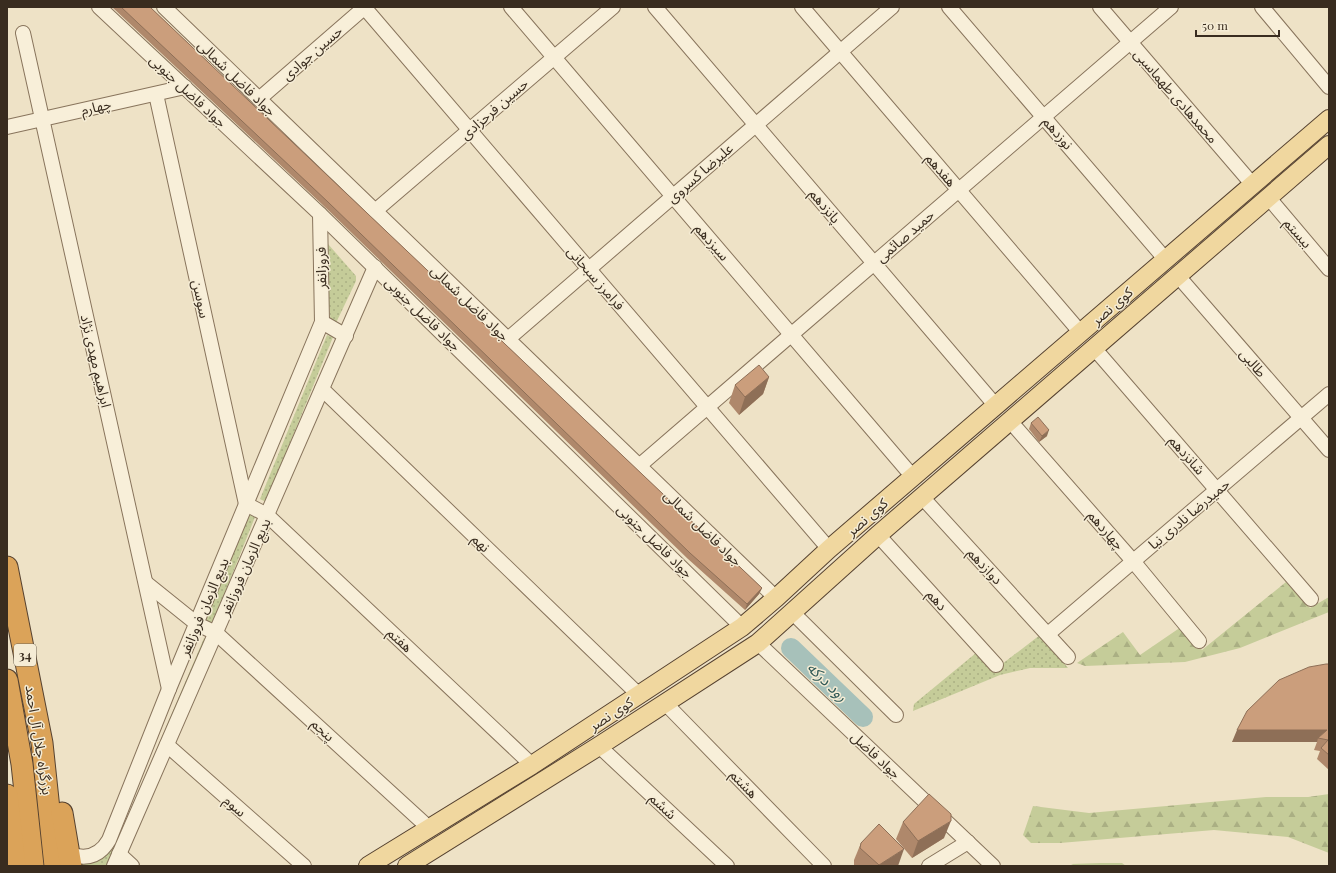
<svg xmlns="http://www.w3.org/2000/svg" width="1336" height="873" font-family="'Playfair Display','Noto Sans Arabic',serif">
<style>
.grass{fill:url(#grass-dots)}
.forest{fill:url(#forest-firs)}
.lines{fill:none;stroke-linecap:round;stroke-linejoin:round}
.river{stroke:#a7c1ba;stroke-width:20}
.minor-casing{stroke:#88745c;stroke-width:16}
.major-casing{stroke:#564230;stroke-width:20}
.highway-casing{stroke:#564230;stroke-width:23}
.minor{stroke:#f8efd9;stroke-width:14}
.major{stroke:#f0d79f;stroke-width:18}
.highway{stroke:#dba359;stroke-width:21}
.wall{fill:#af886b}
.shaded-wall{fill:#8e6f57}
.building{fill:#cb9e7c;stroke:#8e6f57}
.labels{text-anchor:middle;stroke-width:3;stroke-linejoin:round;paint-order:stroke}
.shield{fill:#f5ecd5;stroke:#716656;stroke-width:1}
.shield-label{font-size:13px;font-weight:bold;fill:#392c1f}
.street-label{font-size:14px;fill:#392c1f;stroke:#f5ecd5}
.water-label{font-size:15px;font-style:italic;fill:#2f5856;stroke:#f5ecd5}
</style>
<defs>
<pattern id="grass-dots" width="8" height="8" patternUnits="userSpaceOnUse"><rect width="8" height="8" fill="#c5cc99"/><path d="M2 2h.1M6 6h.1" fill="none" stroke="#aaaf83" stroke-width="1.8" stroke-linecap="round"/></pattern>
<pattern id="forest-firs" width="22" height="20" patternUnits="userSpaceOnUse"><rect width="22" height="20" fill="#c5cc99"/><path d="M5 1l3.5 6h-7zM16 11l3.5 6h-7z" fill="#aaaf83"/></pattern>
</defs>
<rect width="100%" height="100%" fill="#eee2c6"/>
<g class="grass">
<path d="M328 244 356 276V281L335 325 331 324 323 245Z"/>
<path d="M327 335 333 337 266 502 260 499Z"/>
<path d="M250 510 257 512 212 625 205 622Z"/>
<path d="M1040 635 1068 668H1030L1000 675 913 711 914 704 976 653 993 671Z"/>
<path d="M204 638 210 642 115 866H77V861L107 852 118 840Z"/>
<path d="M1100 863H1122L1126 866H1075L1071 864Z"/>
</g>
<g class="forest">
<path d="M1286 582 1310 608 1329 597V612L1240 648 1185 662 1085 666 1077 663 1123 632 1140 655 1181 627 1202 650Z"/>
<path d="M1329 794V853L1288 837 1214 830 1060 843H1031L1023 835 1033 806 1089 813 1266 797H1308Z"/>
</g>
<g class="lines">
<path class="river" d="M791 648 863 717"/>
<defs>
<g id="minor">
<path d="M99 7 320 214 742 627"/>
<path d="M164 7 776 598"/>
<path d="M364 7 829 549"/>
<path d="M511 7 913 477"/>
<path d="M655 7 996 406"/>
<path d="M802 7 1081 333"/>
<path d="M949 7 1166 260"/>
<path d="M1100 7 1253 185"/>
<path d="M1262 7 1329 87"/>
<path d="M23 33 169 689"/>
<path d="M156 94 246 504 267 515 532 765"/>
<path d="M259 99 365 7"/>
<path d="M7 127 185 87"/>
<path d="M1268 197 1329 269"/>
<path d="M375 211 613 7"/>
<path d="M1178 276 1329 450"/>
<path d="M322 322 346 336"/>
<path d="M508 339 892 7"/>
<path d="M1094 348 1311 599"/>
<path d="M322 389 640 696"/>
<path d="M1010 421 1133 561 1199 641"/>
<path d="M639 466 1171 7"/>
<path d="M922 497 1068 657"/>
<path d="M878 535 996 665"/>
<path d="M146 583 197 624 216 633 429 828"/>
<path d="M793 613 896 715"/>
<path d="M1048 634 1329 394"/>
<path d="M758 643 993 866"/>
<path d="M665 703 824 866"/>
<path d="M167 745 304 866"/>
<path d="M599 746 727 866"/>
<path d="M69 845 73 855C89 860 101 854 109 840L169 689 322 322 320 214"/>
<path d="M119 854 132 866"/>
<path d="M114 866 375 267"/>
<path d="M929 866 968 842"/>
</g>
<g id="major">
<path d="M368 866 532 765 742 627 776 598 829 549 1329 119"/>
<path d="M407 866 599 746 758 643 878 535 1329 145"/>
</g>
<g id="highway">
<path d="M7 567 42 743 55 866"/>
<path d="M7 680 22 764 33 866"/>
<path d="M7 795 15 866"/>
<path d="M62 813 71 866"/>
</g>
</defs>
<use href="#minor" class="minor-casing"/>
<use href="#major" class="major-casing"/>
<use href="#highway" class="highway-casing"/>
<use href="#minor" class="minor"/>
<use href="#major" class="major"/>
<use href="#highway" class="highway"/>
</g>
<g class="wall">
<path d="M112 7H150L762 588 759 594 745 610 688 559 326 208Z"/>
<path d="M769 377 763 394 739 415 729 403 735 385Z"/>
<path d="M1031 423 1047 436 1039 442 1029 429Z"/>
<path d="M1329 664V770L1317 759 1320 751 1314 750 1317 742H1232Z"/>
<path d="M903 822 944 838 912 858 896 839Z"/>
<path d="M861 843 898 866H855L854 865V860Z"/>
</g>
<g class="shaded-wall">
<path d="M769 377 763 394 739 415 745 397Z"/>
<path d="M1049 430 1047 436 1039 442 1042 436Z"/>
<path d="M762 588 759 594 745 610 747 604Z"/>
<path d="M1237 730H1327L1318 738 1317 742H1232Z"/>
<path d="M951 821 944 838 912 858 918 841Z"/>
<path d="M904 849 898 866H879V865Z"/>
</g>
<g class="building">
<path d="M121 7H150L762 588 747 604 690 553 328 202Z"/>
<path d="M759 365 769 377 745 397 735 385Z"/>
<path d="M1038 417 1049 430 1042 436 1031 423Z"/>
<path d="M1326 664H1329V755L1321 748 1328 740 1318 738 1327 730H1237L1247 711 1279 680 1309 667Z"/>
<path d="M929 794 951 814V821L918 841 903 822Z"/>
<path d="M879 824 904 849 879 865 860 848 861 843Z"/>
</g>
<g class="labels">
<rect class="shield" x="14" y="644" width="22" height="22" rx="3"/>
<g class="shield-label">
<text x="25" y="660">34</text>
</g>
<g class="street-label">
<text transform="translate(312 53) rotate(-41)" y="5">حسین جوادی</text>
<text transform="translate(237 78) rotate(44)" y="5">جواد فاضل شمالی</text>
<text transform="translate(188 91) rotate(43)" y="5">جواد فاضل جنوبی</text>
<text transform="translate(1176 96) rotate(49)" y="5">محمدهادی طهماسبی</text>
<text transform="translate(96 107) rotate(-13)" y="5">چهارم</text>
<text transform="translate(494 109) rotate(-41)" y="5">حسین فرحزادی</text>
<text transform="translate(1058 133) rotate(49)" y="5">نوزدهم</text>
<text transform="translate(941 170) rotate(49)" y="5">هفدهم</text>
<text transform="translate(700 173) rotate(-41)" y="5">علیرضا کسروی</text>
<text transform="translate(825 206) rotate(50)" y="5">پانزدهم</text>
<text transform="translate(1298 233) rotate(49)" y="5">بیستم</text>
<text transform="translate(905 236) rotate(-41)" y="5">حمید صائمی</text>
<text transform="translate(712 242) rotate(49)" y="5">سیزدهم</text>
<text transform="translate(321 268) rotate(-91)" y="5">فروزانفر</text>
<text transform="translate(596 278) rotate(49)" y="5">فرامرز سبحانی</text>
<text transform="translate(201 299) rotate(78)" y="5">سوسن</text>
<text transform="translate(470 303) rotate(44)" y="5">جواد فاضل شمالی</text>
<text transform="translate(1112 306) rotate(-41)" y="5">کوی نصر</text>
<text transform="translate(423 314) rotate(44)" y="5">جواد فاضل جنوبی</text>
<text transform="translate(96 361) rotate(77)" y="5">ابراهیم مهدی نژاد</text>
<text transform="translate(1253 363) rotate(49)" y="5">طالبی</text>
<text transform="translate(1187 455) rotate(49)" y="5">شانزدهم</text>
<text transform="translate(1189 514) rotate(-40)" y="5">حمیدرضا نادری نیا</text>
<text transform="translate(867 517) rotate(-41)" y="5">کوی نصر</text>
<text transform="translate(703 528) rotate(44)" y="5">جواد فاضل شمالی</text>
<text transform="translate(1106 530) rotate(49)" y="5">چهاردهم</text>
<text transform="translate(655 541) rotate(44)" y="5">جواد فاضل جنوبی</text>
<text transform="translate(481 543) rotate(44)" y="5">نهم</text>
<text transform="translate(985 566) rotate(47)" y="5">دوازدهم</text>
<text transform="translate(245 567) rotate(-66)" y="5">بدیع‌ الزمان فروزانفر</text>
<text transform="translate(937 600) rotate(48)" y="5">دهم</text>
<text transform="translate(204 607) rotate(-67)" y="5">بدیع الزمان فروزانفر</text>
<text transform="translate(400 640) rotate(43)" y="5">هفتم</text>
<text transform="translate(611 714) rotate(-33)" y="5">کوی نصر</text>
<text transform="translate(323 730) rotate(43)" y="5">پنجم</text>
<text transform="translate(39 740) rotate(81)" y="5">بزرگراه جلال آل احمد</text>
<text transform="translate(876 755) rotate(43)" y="5">جواد فاضل</text>
<text transform="translate(744 784) rotate(46)" y="5">هشتم</text>
<text transform="translate(235 806) rotate(41)" y="5">سوم</text>
<text transform="translate(663 806) rotate(43)" y="5">ششم</text>
</g>
<g class="water-label">
<text transform="translate(827 682) rotate(44)" y="5">رود درکه</text>
</g>
</g>
<rect width="1336" height="873" fill="none" stroke="#392c1f" stroke-width="16"/>
<path d="M1196 30v6h83v-6" fill="none" stroke="#392c1f" stroke-width="2"/>
<text x="1202" y="30" font-size="12" fill="#392c1f" stroke="#f5ecd5" stroke-width="3" paint-order="stroke">50 m</text>
</svg>
